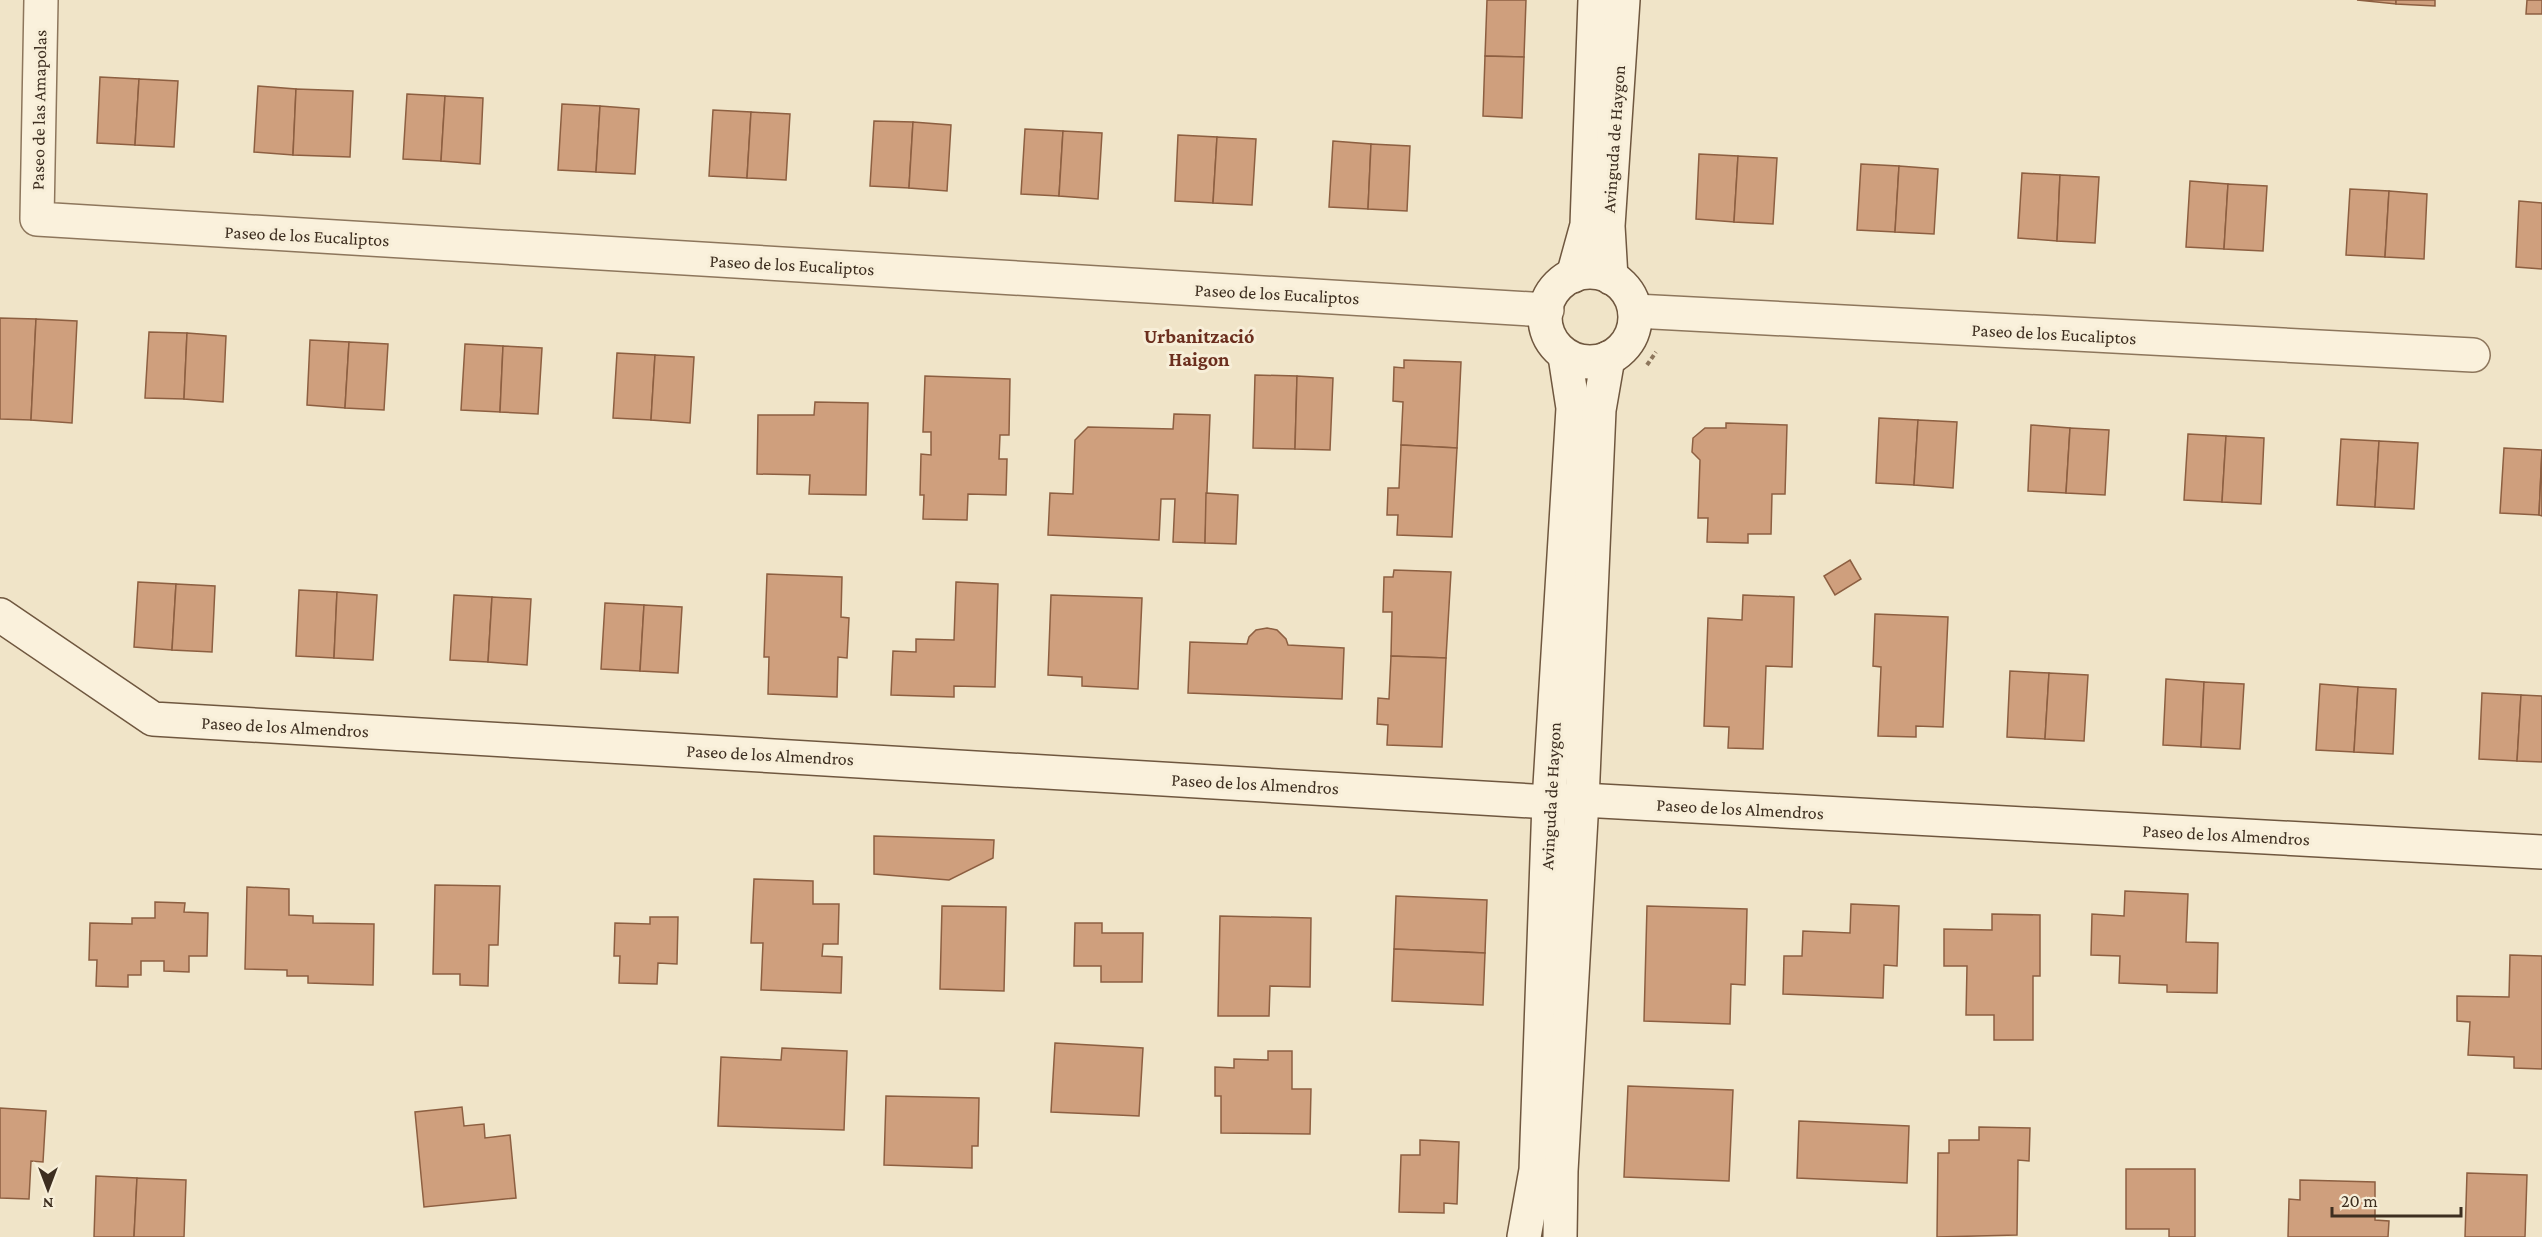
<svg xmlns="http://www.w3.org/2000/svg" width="2542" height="1237" font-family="'Crimson Pro',serif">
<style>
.building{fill:#cf9f7d;stroke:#8d5f41;stroke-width:1.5}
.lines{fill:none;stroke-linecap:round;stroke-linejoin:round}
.street-casing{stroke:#8d765c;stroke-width:36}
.secondary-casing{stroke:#6f573f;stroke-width:36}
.path{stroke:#8d765c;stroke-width:4;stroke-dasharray:4.5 3;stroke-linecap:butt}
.street{stroke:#faf1dc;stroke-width:33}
.secondary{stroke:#faf1dc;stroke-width:33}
.labels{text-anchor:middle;stroke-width:6;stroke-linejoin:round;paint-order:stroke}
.street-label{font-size:18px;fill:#3d2e20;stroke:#f7eed8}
.neighbourhood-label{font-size:20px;font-weight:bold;fill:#6b2e1e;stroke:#f7eed8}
</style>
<rect width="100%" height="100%" fill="#f0e4c8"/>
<g class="building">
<path d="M1487 0H1526L1524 57 1485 56Z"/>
<path d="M2357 0H2396V4Z"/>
<path d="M2396 0H2435V6L2396 4Z"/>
<path d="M2527 0H2542V14H2526Z"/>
<path d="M1485 56 1524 57 1522 118 1483 116Z"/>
<path d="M100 77 139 79 135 145 97 143Z"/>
<path d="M139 79 178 81 174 147 135 145Z"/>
<path d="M258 86 296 89 293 155 254 152Z"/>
<path d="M296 89 353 91 350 157 293 155Z"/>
<path d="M407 94 445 96 441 161 403 159Z"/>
<path d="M445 96 483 98 480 164 441 161Z"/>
<path d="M562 104 600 106 596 172 558 170Z"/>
<path d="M600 106 639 109 635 174 596 172Z"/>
<path d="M713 110 751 112 747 178 709 176Z"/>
<path d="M751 112 790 114 786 180 747 178Z"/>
<path d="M874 121 913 122 909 188 870 186Z"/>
<path d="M913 122 951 125 947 191 909 188Z"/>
<path d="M1025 129 1063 131 1059 196 1021 194Z"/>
<path d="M1063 131 1102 133 1098 199 1059 196Z"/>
<path d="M1178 135 1217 137 1213 203 1175 201Z"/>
<path d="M1217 137 1256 139 1252 205 1213 203Z"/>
<path d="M1333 141 1371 144 1368 209 1329 207Z"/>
<path d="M1371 144 1410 146 1407 211 1368 209Z"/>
<path d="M1699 154 1738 156 1734 222 1696 219Z"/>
<path d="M1738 156 1777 158 1773 224 1734 222Z"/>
<path d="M1861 164 1899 166 1895 232 1857 230Z"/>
<path d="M1899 166 1938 169 1934 234 1895 232Z"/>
<path d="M2022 173 2060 175 2057 241 2018 238Z"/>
<path d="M2060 175 2099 177 2095 243 2057 241Z"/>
<path d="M2190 181 2228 184 2224 249 2186 247Z"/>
<path d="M2228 184 2267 186 2263 251 2224 249Z"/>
<path d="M2350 189 2389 191 2385 257 2346 255Z"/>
<path d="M2389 191 2427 194 2424 259 2385 257Z"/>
<path d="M2519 201 2542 203V269L2516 267Z"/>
<path d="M0 318 36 319 31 420 0 419Z"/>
<path d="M36 319 77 321 72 423 31 420Z"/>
<path d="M149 332 187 333 184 399 145 398Z"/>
<path d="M187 333 226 336 223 402 184 399Z"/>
<path d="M310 340 349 342 345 408 307 405Z"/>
<path d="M349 342 388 344 384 410 345 408Z"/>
<path d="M465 344 503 346 500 412 461 410Z"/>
<path d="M503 346 542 348 538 414 500 412Z"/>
<path d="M617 353 655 355 651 420 613 418Z"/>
<path d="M655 355 694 357 690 423 651 420Z"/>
<path d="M1404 360 1461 362 1457 448 1401 445 1403 402 1393 401 1394 367 1404 368Z"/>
<path d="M1255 375 1297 376 1295 449 1253 448Z"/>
<path d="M925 376 1010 379 1009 435H1000L999 459H1007L1006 495 968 494 967 520 923 519 924 495H920L921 454 931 455V432H923Z"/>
<path d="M1297 376 1333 378 1330 450 1295 449Z"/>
<path d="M815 402 868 403 866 495 809 494 810 475 757 474 758 415H814Z"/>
<path d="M1174 414 1210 415 1205 543 1173 542 1175 499H1161L1159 540 1048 535 1050 493 1073 494 1075 440 1088 427 1173 429Z"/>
<path d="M1879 418 1918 420 1914 485 1876 483Z"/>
<path d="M1918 420 1957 422 1953 488 1914 485Z"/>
<path d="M1726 423 1787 425 1785 494H1772L1771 534H1748V543L1707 542 1708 518H1698L1700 460 1692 452 1693 438 1705 428H1726Z"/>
<path d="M2031 425 2070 428 2066 493 2028 491Z"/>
<path d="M2070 428 2109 430 2105 495 2066 493Z"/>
<path d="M2188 434 2226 436 2222 502 2184 500Z"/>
<path d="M2226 436 2264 438 2261 504 2222 502Z"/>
<path d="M2341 439 2379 441 2375 507 2337 505Z"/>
<path d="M2379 441 2418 443 2414 509 2375 507Z"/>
<path d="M1401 445 1457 448 1452 537 1397 535 1398 515H1387L1388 488H1399Z"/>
<path d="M2504 448 2542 450 2539 515 2500 513Z"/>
<path d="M2542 450V516L2539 515Z"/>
<path d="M1206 493 1238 495 1236 544 1205 543Z"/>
<path d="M1850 560 1861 579 1835 595 1824 576Z"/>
<path d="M1394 570 1451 572 1446 658 1391 656 1392 612H1383L1384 577H1393Z"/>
<path d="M767 574 842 577 841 617 849 618 847 658 838 657 837 697 768 694 769 657H764Z"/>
<path d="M138 582 176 584 172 650 134 647Z"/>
<path d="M956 582 998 584 995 687 954 686V697L891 695 893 651 916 652V639L954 640Z"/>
<path d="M176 584 215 586 212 652 172 650Z"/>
<path d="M299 590 337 592 334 658 296 656Z"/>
<path d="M337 592 377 595 373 660 334 658Z"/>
<path d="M454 595 492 597 488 662 450 660Z"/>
<path d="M1051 595 1142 598 1138 689 1082 686V677L1048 675Z"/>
<path d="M1743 595 1794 597 1792 667 1766 666 1763 749 1728 748 1729 727 1704 726 1708 618 1742 620Z"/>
<path d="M492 597 531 599 527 665 488 662Z"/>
<path d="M605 603 644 605 640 671 601 669Z"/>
<path d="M644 605 682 607 678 673 640 671Z"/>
<path d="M1875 614 1948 617 1943 727 1916 726V737L1878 736 1881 667 1873 666Z"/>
<path d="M1267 628 1277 630 1286 639 1288 645 1344 648 1342 699 1188 693 1190 642 1247 644 1249 637 1256 630Z"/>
<path d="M1391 656 1446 658 1442 747 1387 745 1388 725 1377 724 1378 698 1389 699Z"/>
<path d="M2010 671 2049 673 2045 739 2007 737Z"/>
<path d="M2049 673 2088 675 2084 741 2045 739Z"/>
<path d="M2166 679 2204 682 2201 747 2163 745Z"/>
<path d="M2204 682 2244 684 2240 749 2201 747Z"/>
<path d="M2320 684 2358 687 2354 752 2316 750Z"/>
<path d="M2358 687 2396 689 2393 754 2354 752Z"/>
<path d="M2482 693 2521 695 2517 761 2479 759Z"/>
<path d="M2521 695 2542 696V762L2517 761Z"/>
<path d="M874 836 994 840 993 858 949 880 874 874Z"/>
<path d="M754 879 813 881V904H839L838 944H823L822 956 842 957 841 993 761 990 763 943H751Z"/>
<path d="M435 885 500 886 498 945H489L488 986 460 985V974H433Z"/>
<path d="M247 887 289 889V915L313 916V923L374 924 373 985 308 983V976H287V970L245 969Z"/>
<path d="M2125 891 2188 894 2186 942 2218 943 2217 993 2167 992V985L2119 983 2120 956 2091 955 2092 914 2124 916Z"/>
<path d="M1396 896 1487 900 1485 953 1394 949Z"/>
<path d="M155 902 185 903 184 912 208 913 207 956H189V972L164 971V961H141V975H128V987L96 986 97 960H89L90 923 132 924V918H155Z"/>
<path d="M1851 904 1899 906 1897 966 1884 965 1883 998 1783 994 1784 956H1802L1803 931 1850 933Z"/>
<path d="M942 906 1006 907 1004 991 940 989Z"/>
<path d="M1647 906 1747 909 1745 985 1731 984 1730 1024 1644 1021Z"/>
<path d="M1992 914 2040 915V976H2033V1040H1994V1015H1966L1967 966H1944V929L1992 930Z"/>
<path d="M1220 916 1311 918 1310 987 1270 986 1269 1016H1218Z"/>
<path d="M650 917H678L677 964 658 963 657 984 619 983 620 956H614L615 923 650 924Z"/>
<path d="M1075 923H1102V933H1143L1142 982H1101V966H1074Z"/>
<path d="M1394 949 1485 953 1483 1005 1392 1001Z"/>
<path d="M2510 955 2542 956V1069L2514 1068V1057L2468 1055 2470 1022 2457 1021V996L2509 997Z"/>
<path d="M1055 1043 1143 1048 1139 1116 1051 1112Z"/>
<path d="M782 1048 847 1051 844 1130 718 1126 721 1057 781 1060Z"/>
<path d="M1268 1051H1292V1089H1311L1310 1134 1221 1133V1096H1215V1067L1234 1068V1059L1268 1060Z"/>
<path d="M1628 1086 1733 1090 1729 1181 1624 1177Z"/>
<path d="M886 1096 979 1098 978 1146H972V1168L884 1165Z"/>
<path d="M462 1107 464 1126 484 1124 485 1138 510 1135 516 1198 424 1207 415 1112Z"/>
<path d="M0 1108 46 1111 43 1162 31 1161 29 1199 0 1198Z"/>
<path d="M1799 1121 1909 1126 1907 1183 1797 1178Z"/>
<path d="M1979 1127 2030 1128 2029 1161 2018 1160 2017 1235 1937 1237 1938 1153H1949V1140H1979Z"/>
<path d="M1420 1140 1459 1142 1457 1204 1444 1203V1213L1399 1212 1401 1155H1420Z"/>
<path d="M2126 1169H2195V1237H2169V1229H2126Z"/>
<path d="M2467 1173 2527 1175 2525 1237H2465Z"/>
<path d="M96 1176 137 1178 134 1237H94Z"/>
<path d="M137 1178 186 1180 184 1237H134Z"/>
<path d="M2300 1180 2375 1182V1220L2389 1221 2388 1237H2288L2289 1199 2300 1200Z"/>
</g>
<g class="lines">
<defs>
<g id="street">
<path d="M41 0 37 219 1547 310"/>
<path d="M1635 311 2473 355"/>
</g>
<g id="secondary">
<circle cx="1590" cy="317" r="45"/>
<path d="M1573 276 1587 225 1595 0"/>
<path d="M1611 278 1608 226 1623 0"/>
<path d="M0 615 153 719 1549 802 1582 800 2542 852"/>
<path d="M1524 1237 1536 1170 1549 802 1573 408 1565 356"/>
<path d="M1560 1237 1561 1171 1582 800 1599 410 1608 358"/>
</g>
</defs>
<use href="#street" class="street-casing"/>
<use href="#secondary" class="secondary-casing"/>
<path class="path" d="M1647 365 1656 352"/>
<use href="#street" class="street"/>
<use href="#secondary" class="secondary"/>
</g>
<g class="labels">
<g class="street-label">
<text transform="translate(39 110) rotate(-89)" y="6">Paseo de las Amapolas</text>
<text transform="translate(1614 139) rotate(-86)" y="6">Avinguda de Haygon</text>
<text transform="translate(307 236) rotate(3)" y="6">Paseo de los Eucaliptos</text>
<text transform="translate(792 265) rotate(3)" y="6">Paseo de los Eucaliptos</text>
<text transform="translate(1277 294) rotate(3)" y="6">Paseo de los Eucaliptos</text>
<text transform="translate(2054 334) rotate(3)" y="6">Paseo de los Eucaliptos</text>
<text transform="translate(285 727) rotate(3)" y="6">Paseo de los Almendros</text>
<text transform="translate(770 755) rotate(3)" y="6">Paseo de los Almendros</text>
<text transform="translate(1255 784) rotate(3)" y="6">Paseo de los Almendros</text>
<text transform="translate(1551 796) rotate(-87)" y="6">Avinguda de Haygon</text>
<text transform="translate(1740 809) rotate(3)" y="6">Paseo de los Almendros</text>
<text transform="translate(2226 835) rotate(3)" y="6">Paseo de los Almendros</text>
</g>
<g class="neighbourhood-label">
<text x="1199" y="343">Urbanització<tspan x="1199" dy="23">Haigon</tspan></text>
</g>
</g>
<g transform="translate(48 1189) rotate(180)" stroke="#f7eed8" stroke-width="4.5" paint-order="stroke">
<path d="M0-4.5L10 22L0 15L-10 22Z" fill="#3d2e20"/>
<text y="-9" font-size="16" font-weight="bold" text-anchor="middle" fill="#3d2e20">N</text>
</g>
<path d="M2332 1207v9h129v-9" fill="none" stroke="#3d2e20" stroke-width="3"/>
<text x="2341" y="1207" font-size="18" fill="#3d2e20" stroke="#f7eed8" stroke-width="4.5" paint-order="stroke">20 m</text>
</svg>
